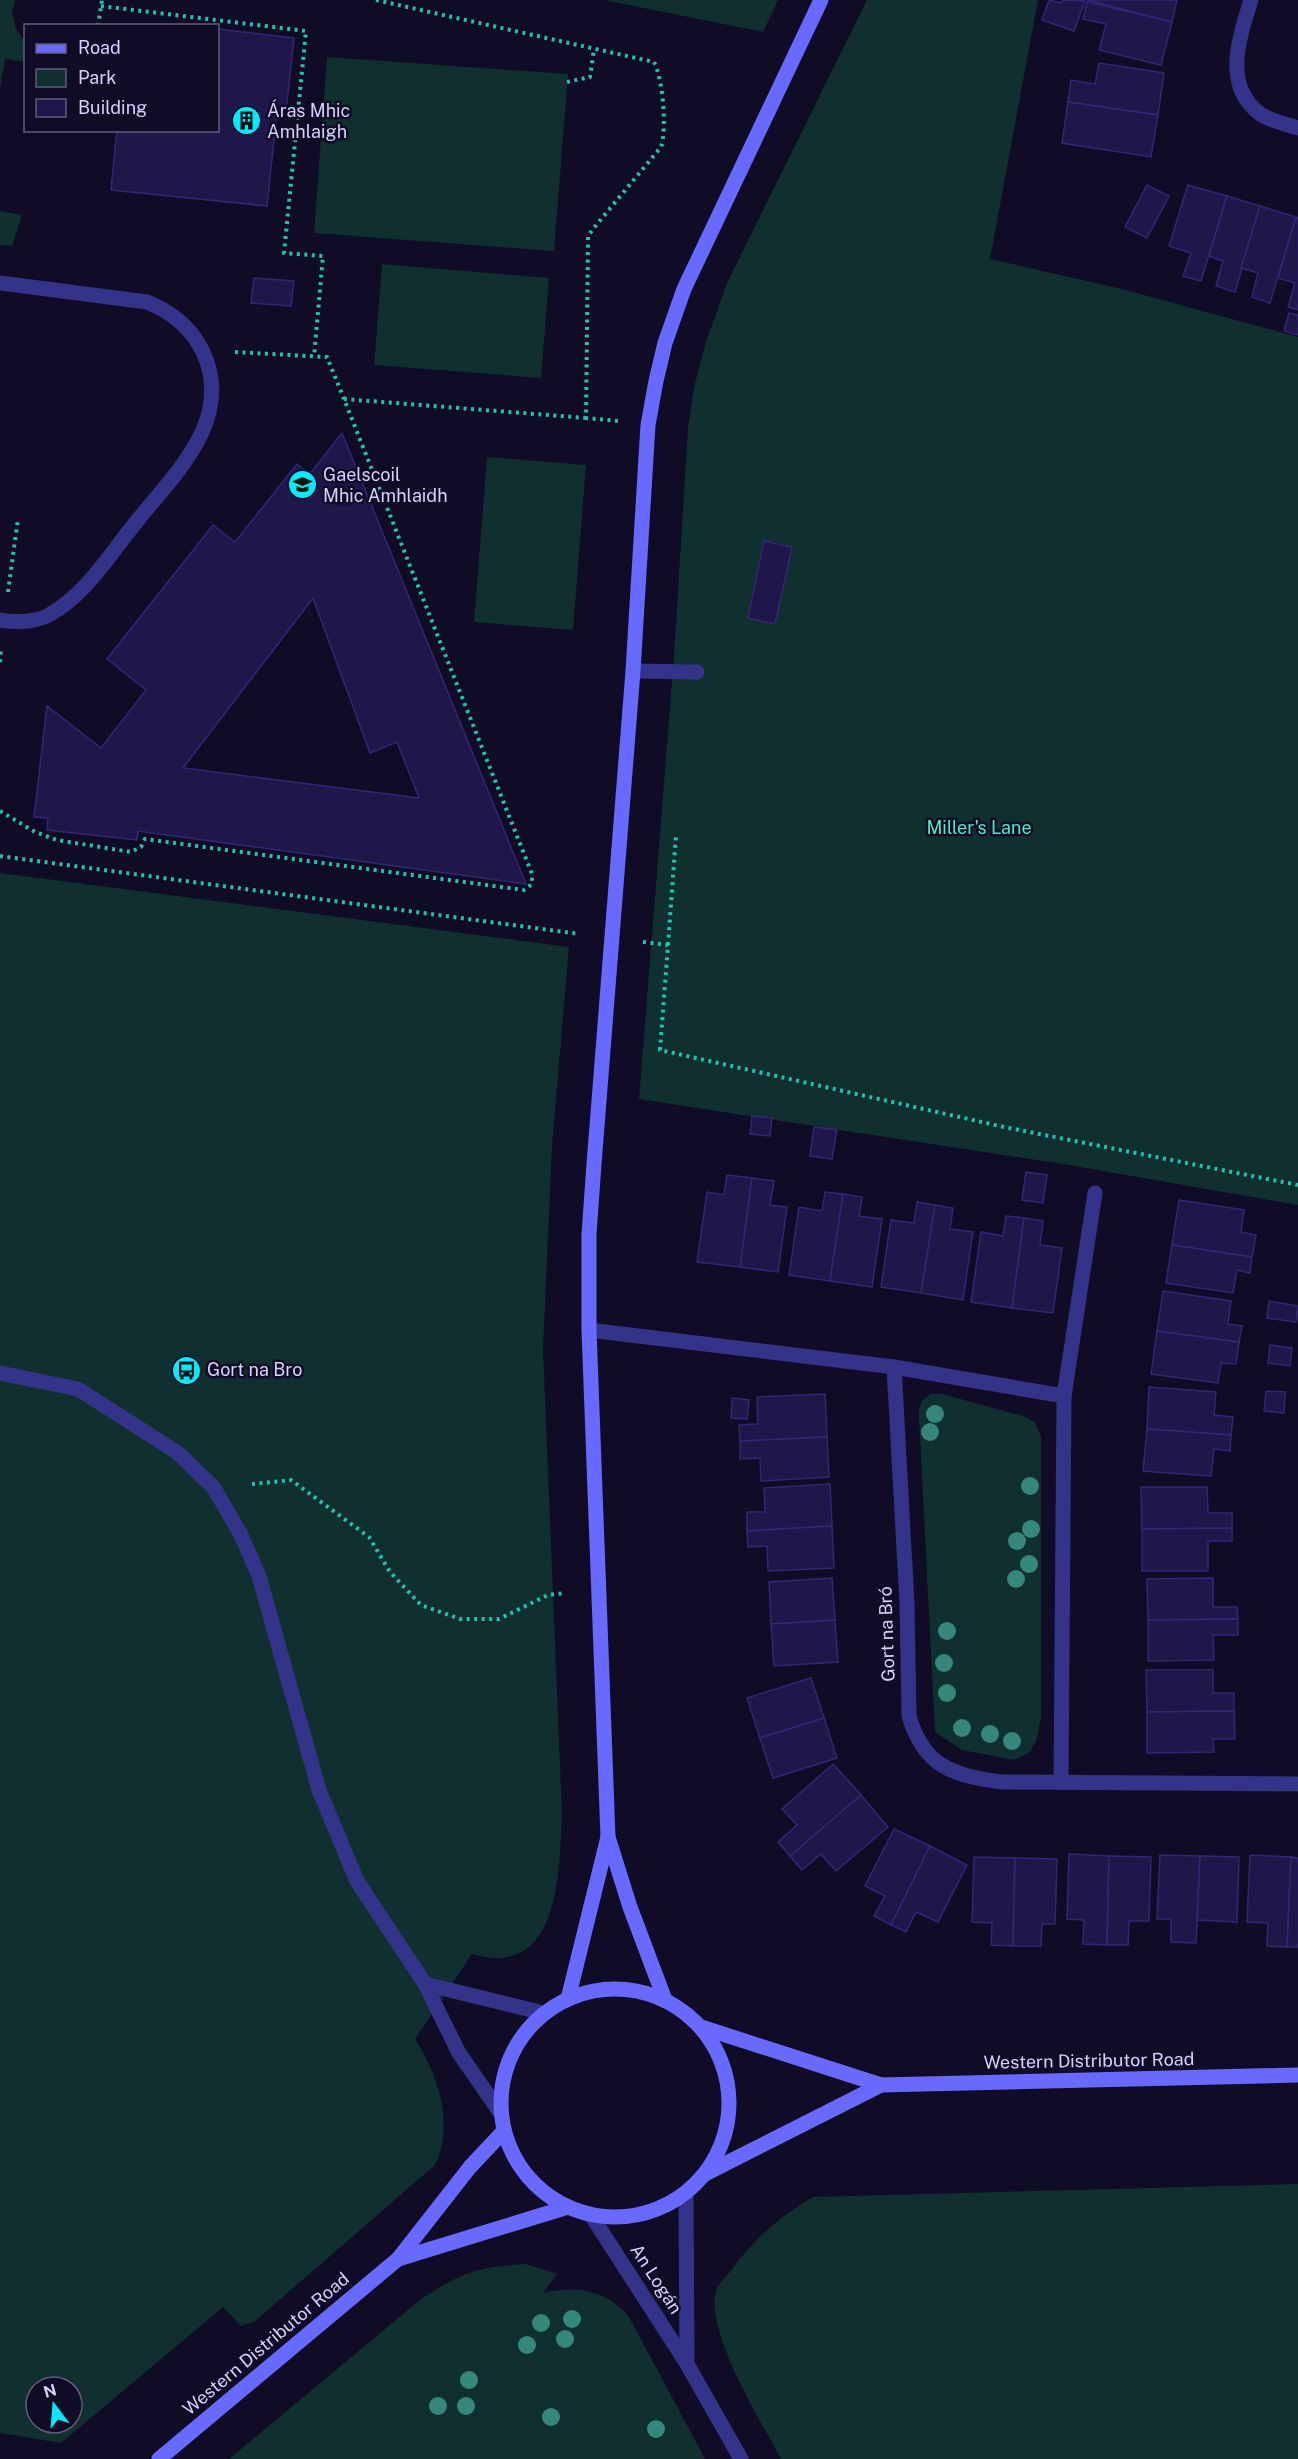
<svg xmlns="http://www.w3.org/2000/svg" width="1298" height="2459" font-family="'Public Sans',sans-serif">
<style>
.green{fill:#0f302e;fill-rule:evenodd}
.building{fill:#1f1649;stroke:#332677;stroke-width:1.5;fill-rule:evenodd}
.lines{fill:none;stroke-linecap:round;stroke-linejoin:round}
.path{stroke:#22c2b2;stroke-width:4;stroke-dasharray:3 4.5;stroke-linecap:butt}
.lane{stroke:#333389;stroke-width:15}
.street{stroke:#333389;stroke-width:15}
.secondary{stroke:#686aff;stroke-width:15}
.tree{fill:#34877a}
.labels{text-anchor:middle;stroke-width:5;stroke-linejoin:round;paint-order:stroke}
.poi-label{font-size:18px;fill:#d5d1ff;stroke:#100c26;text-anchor:start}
.park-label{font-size:18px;fill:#51ebbf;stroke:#100c26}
.street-label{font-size:18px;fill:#d5d1ff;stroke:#100c26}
</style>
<rect width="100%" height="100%" fill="#100c26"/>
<g class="green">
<path d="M0 0H15L12 12 16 29 25 42 26 62 5 59 0 89Z"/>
<path d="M604 0H778L763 32Z"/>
<path d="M867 0H1038L990 259 1122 289 1298 337V1205L1069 1165 639 1099 674 656 688 428 694 387 706 342 727 283Z"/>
<path d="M327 57 568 74 554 251 314 233Z"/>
<path d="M0 211 22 215 12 246 0 245Z"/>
<path d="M382 264 549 278 541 378 374 365Z"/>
<path d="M487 457 586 465 573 630 474 622Z"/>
<path d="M0 873 569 947 552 1146 543 1349 562 1814C559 1871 561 1980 472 1954L415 2039C438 2075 455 2124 435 2165L254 2322 241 2326 223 2307 61 2443 0 2433ZM36 2387H72V2423H36Z"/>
<path d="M931 1394H942L1023 1416 1035 1422 1041 1436V1716L1037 1739 1030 1752 1014 1760 962 1750 935 1732 919 1416C920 1405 920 1400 931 1394Z"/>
<path d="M1298 2184V2459H781C761 2421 705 2333 716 2291 718 2285 724 2278 729 2273 755 2238 775 2220 813 2197Z"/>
<path d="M526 2264 557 2274 543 2293C575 2285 608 2290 629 2317L705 2459H229L420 2300C462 2272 476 2267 526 2264Z"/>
</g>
<g class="building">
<path d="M1049 0 1061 3 1063 0 1085 1 1074 31 1042 20Z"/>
<path d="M1087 0H1177L1172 22Z"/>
<path d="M1087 2 1172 22 1161 65 1099 50 1106 24 1083 19Z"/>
<path d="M218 29 294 38 286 112 277 111 267 206 111 190 117 130H218Z"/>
<path d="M1099 63 1164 73 1158 115 1068 102 1071 80 1095 84Z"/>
<path d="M1068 102 1158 115 1151 157 1062 143Z"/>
<path d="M1147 185 1169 196 1147 238 1125 227Z"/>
<path d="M1188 185 1227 196 1201 281 1183 276 1191 253 1169 246Z"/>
<path d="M1227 196 1260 206 1235 292 1216 286 1223 261 1209 256Z"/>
<path d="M1260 206 1296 217 1270 303 1252 297 1258 273 1241 268Z"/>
<path d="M1296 217 1298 218V310L1288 307 1295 283 1278 278Z"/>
<path d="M254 278 294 281 291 306 251 303Z"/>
<path d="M1289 313 1298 315V335L1284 331Z"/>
<path d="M342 433 526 884 138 831 137 840 47 830 48 818 34 817 47 706 101 748 146 690 107 659 213 525 235 542 297 464 309 475ZM313 598 370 753 397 742 419 798 183 768Z"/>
<path d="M764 541 792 547 775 624 748 618Z"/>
<path d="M752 1116 772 1118 770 1136 750 1134Z"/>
<path d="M814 1127 837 1130 832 1159 810 1156Z"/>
<path d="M1026 1172 1047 1175 1043 1203 1022 1200Z"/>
<path d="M727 1175 752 1178 740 1267 697 1262 707 1192 724 1195Z"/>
<path d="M752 1178 774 1181 770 1205 787 1207 778 1272 740 1267Z"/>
<path d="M825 1192 843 1194 830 1281 789 1275 799 1207 822 1211Z"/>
<path d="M843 1194 862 1197 859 1216 882 1219 872 1287 830 1281Z"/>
<path d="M1179 1200 1244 1210 1241 1232 1256 1235 1252 1257 1172 1245Z"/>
<path d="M917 1202 935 1205 921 1293 881 1287 891 1220 914 1223Z"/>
<path d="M935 1205 953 1208 950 1229 973 1232 963 1300 921 1293Z"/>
<path d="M1006 1216 1024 1218 1012 1308 971 1302 981 1232 1003 1236Z"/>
<path d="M1024 1218 1043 1221 1040 1245 1062 1248 1053 1313 1012 1308Z"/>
<path d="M1172 1245 1252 1257 1250 1273 1237 1270 1233 1293 1166 1283Z"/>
<path d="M1163 1291 1231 1301 1228 1324 1242 1326 1239 1342 1157 1331Z"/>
<path d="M1269 1301 1298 1306 1296 1322 1267 1318Z"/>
<path d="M1157 1331 1239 1342 1236 1364 1221 1363 1218 1383 1151 1374Z"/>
<path d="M1270 1345 1292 1348 1290 1366 1268 1363Z"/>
<path d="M1149 1387 1216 1392 1214 1415 1233 1417 1231 1435 1147 1429Z"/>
<path d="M1266 1391 1285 1392 1284 1413 1264 1411Z"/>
<path d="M825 1394 827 1437 740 1441 739 1425 758 1424 757 1397Z"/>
<path d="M732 1398 749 1400 747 1419 731 1418Z"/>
<path d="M1147 1429 1231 1435 1230 1451 1214 1449 1211 1476 1143 1471Z"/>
<path d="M827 1437 829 1477 761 1481 760 1458 740 1459V1441Z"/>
<path d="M830 1484 832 1526 747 1531V1512H765L764 1488Z"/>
<path d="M1141 1487H1207L1208 1513H1232V1528L1142 1529Z"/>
<path d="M832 1526 834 1568 768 1571 767 1546 748 1547 747 1531Z"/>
<path d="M1232 1528V1541H1208V1571H1142V1529Z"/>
<path d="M832 1578 835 1620 771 1624 769 1582Z"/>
<path d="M1213 1578V1607H1237L1238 1619 1148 1620 1147 1579Z"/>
<path d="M1238 1619V1635H1213L1214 1660 1148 1661V1620Z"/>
<path d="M835 1620 838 1662 774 1666 771 1624Z"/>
<path d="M1146 1670H1213V1693H1234V1711L1147 1712Z"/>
<path d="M811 1678 824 1718 760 1738 747 1698Z"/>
<path d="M1234 1711 1235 1739H1213L1214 1752 1147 1753V1712Z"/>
<path d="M824 1718 837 1758 773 1778 760 1738Z"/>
<path d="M833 1764 861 1795 790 1856 778 1842 797 1825 782 1809Z"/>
<path d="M861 1795 888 1827 836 1871 821 1854 802 1870 790 1856Z"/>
<path d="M894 1829 930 1846 891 1925 874 1916 885 1896 865 1886Z"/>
<path d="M930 1846 967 1865 938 1922 916 1912 906 1932 891 1925Z"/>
<path d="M1069 1854 1109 1856 1107 1945 1083 1944 1084 1920 1067 1919Z"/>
<path d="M1160 1855 1200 1856 1196 1943 1171 1942V1919H1157Z"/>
<path d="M1250 1855 1291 1857 1287 1947 1267 1946 1268 1923 1247 1922Z"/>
<path d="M1109 1856 1151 1857 1149 1921H1129L1128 1945H1107Z"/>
<path d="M1200 1856 1239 1857 1237 1922 1197 1920Z"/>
<path d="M974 1857 1015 1858 1013 1946 991 1945 992 1923 972 1922Z"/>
<path d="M1291 1857 1298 1858V1947H1287Z"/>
<path d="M1015 1858 1057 1859 1055 1924H1042L1041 1946H1013Z"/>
</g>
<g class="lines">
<g class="path">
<path d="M376 0 654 62C663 79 667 129 661 147L593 229 588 236V243L586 418 618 421"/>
<path d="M101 6 306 31 284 253 323 256 314 357"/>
<path d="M98 26 102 0"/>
<path d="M567 82 590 77 594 49"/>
<path d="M235 352 327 357 344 399"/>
<path d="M8 592 18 519"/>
<path d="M0 662 1 650"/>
<path d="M0 811 35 832 57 840 131 852 141 847 145 839 524 890 532 884V874L344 399 586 418"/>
<path d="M0 856 579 934"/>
<path d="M643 942 668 945 660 1050 1004 1127 1298 1185"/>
<path d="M668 945 676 836"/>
<path d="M252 1484 291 1480 369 1537 390 1572 421 1605 460 1619H499L548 1595 566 1593"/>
</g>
<g class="lane">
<path d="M0 283 147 302C172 312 191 327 203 352 235 421 173 475 133 526 108 557 85 595 49 615 36 622 15 623 0 620"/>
<path d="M633 671 697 672"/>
</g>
<g class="street">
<path d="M1251 0C1240 36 1222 84 1259 113 1269 121 1286 124 1298 128"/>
<path d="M589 1330 894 1367 1064 1396"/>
<path d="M894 1367 907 1603 909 1716C924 1767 952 1775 1002 1782L1298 1784"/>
<path d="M0 1373 78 1389 178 1453 214 1488 241 1535 259 1576 319 1790 357 1881 425 1984 459 2053 499 2111"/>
<path d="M1061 1782 1064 1396 1095 1193"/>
<path d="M425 1984 544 2013"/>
<path d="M686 2193 687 2364"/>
<path d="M591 2215 687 2364 741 2459"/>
</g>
<g class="secondary">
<circle cx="615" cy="2103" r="114"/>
<path d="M568 1999 608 1837"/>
<path d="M665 2000 630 1907 608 1837 589 1330V1234L594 1164 633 671 648 425 656 381 665 343 684 289 821 0"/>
<path d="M701 2027 881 2085 1298 2075"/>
<path d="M705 2174 881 2085"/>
<path d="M398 2259 568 2207"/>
<path d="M159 2459 398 2259 470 2167 502 2133"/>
</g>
</g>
<g class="tree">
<circle cx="935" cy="1414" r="9"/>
<circle cx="930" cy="1432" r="9"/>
<circle cx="1030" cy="1486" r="9"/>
<circle cx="1031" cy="1529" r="9"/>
<circle cx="1017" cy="1541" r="9"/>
<circle cx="1029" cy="1564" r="9"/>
<circle cx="1016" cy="1579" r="9"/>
<circle cx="947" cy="1631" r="9"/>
<circle cx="944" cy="1663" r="9"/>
<circle cx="947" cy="1693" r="9"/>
<circle cx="962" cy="1728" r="9"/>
<circle cx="990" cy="1734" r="9"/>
<circle cx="1012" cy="1741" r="9"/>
<circle cx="572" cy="2319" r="9"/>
<circle cx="541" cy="2323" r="9"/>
<circle cx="565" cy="2339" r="9"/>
<circle cx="527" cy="2345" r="9"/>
<circle cx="469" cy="2380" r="9"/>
<circle cx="438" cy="2406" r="9"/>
<circle cx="466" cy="2406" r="9"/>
<circle cx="551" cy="2417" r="9"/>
<circle cx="656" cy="2429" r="9"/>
</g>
<defs>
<symbol id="building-disc" viewBox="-11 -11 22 22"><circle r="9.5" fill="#00ecfc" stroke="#100c26"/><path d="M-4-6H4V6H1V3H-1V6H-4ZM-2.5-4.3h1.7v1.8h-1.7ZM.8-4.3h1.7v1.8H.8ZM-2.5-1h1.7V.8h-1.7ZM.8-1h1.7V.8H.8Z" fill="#111"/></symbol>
<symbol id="school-disc" viewBox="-11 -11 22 22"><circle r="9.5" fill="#00ecfc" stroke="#100c26"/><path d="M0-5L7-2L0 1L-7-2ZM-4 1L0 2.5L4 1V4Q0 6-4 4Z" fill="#111"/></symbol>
<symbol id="bus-disc" viewBox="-11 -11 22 22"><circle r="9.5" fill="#00ecfc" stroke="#100c26"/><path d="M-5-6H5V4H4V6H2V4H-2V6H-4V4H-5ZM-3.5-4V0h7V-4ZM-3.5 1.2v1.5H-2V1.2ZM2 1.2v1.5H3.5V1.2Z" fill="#111"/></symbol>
</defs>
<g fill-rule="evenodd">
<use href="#building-disc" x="230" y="104" width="33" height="33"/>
<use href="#school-disc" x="286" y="468" width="33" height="33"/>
<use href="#bus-disc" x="170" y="1354" width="33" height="33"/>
</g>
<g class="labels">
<g class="poi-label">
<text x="267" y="117">Áras Mhic<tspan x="267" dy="21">Amhlaigh</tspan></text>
<text x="323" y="481">Gaelscoil<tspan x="323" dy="21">Mhic Amhlaidh</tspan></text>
<text x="207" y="1376">Gort na Bro</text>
</g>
<g class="park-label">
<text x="979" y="834">Miller's Lane</text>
</g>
<g class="street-label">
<text transform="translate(887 1634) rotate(-92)" y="6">Gort na Bró</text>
<text transform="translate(1089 2061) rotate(-1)" y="6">Western Distributor Road</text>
<text transform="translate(656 2279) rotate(57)" y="6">An Logán</text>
<text transform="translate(266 2344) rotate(-40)" y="6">Western Distributor Road</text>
</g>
</g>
<rect x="24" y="24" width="195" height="108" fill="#100c26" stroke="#5f5b7d" stroke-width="1.5"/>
<rect x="36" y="44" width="30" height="9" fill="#686aff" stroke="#5f5b7d" stroke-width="1.5"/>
<text x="78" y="54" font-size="18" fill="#d5d1ff">Road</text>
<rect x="36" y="69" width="30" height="18" fill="#0f302e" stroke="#5f5b7d" stroke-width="1.5"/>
<text x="78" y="84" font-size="18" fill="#d5d1ff">Park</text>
<rect x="36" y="99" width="30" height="18" fill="#1f1649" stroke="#5f5b7d" stroke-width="1.5"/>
<text x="78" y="114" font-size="18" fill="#d5d1ff">Building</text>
<g transform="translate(54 2405) rotate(344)"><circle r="28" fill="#100c26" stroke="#5f5b7d" stroke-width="1.5"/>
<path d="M0-4.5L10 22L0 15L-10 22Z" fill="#00ecfc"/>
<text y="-9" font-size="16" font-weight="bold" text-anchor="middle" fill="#d5d1ff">N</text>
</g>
</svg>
